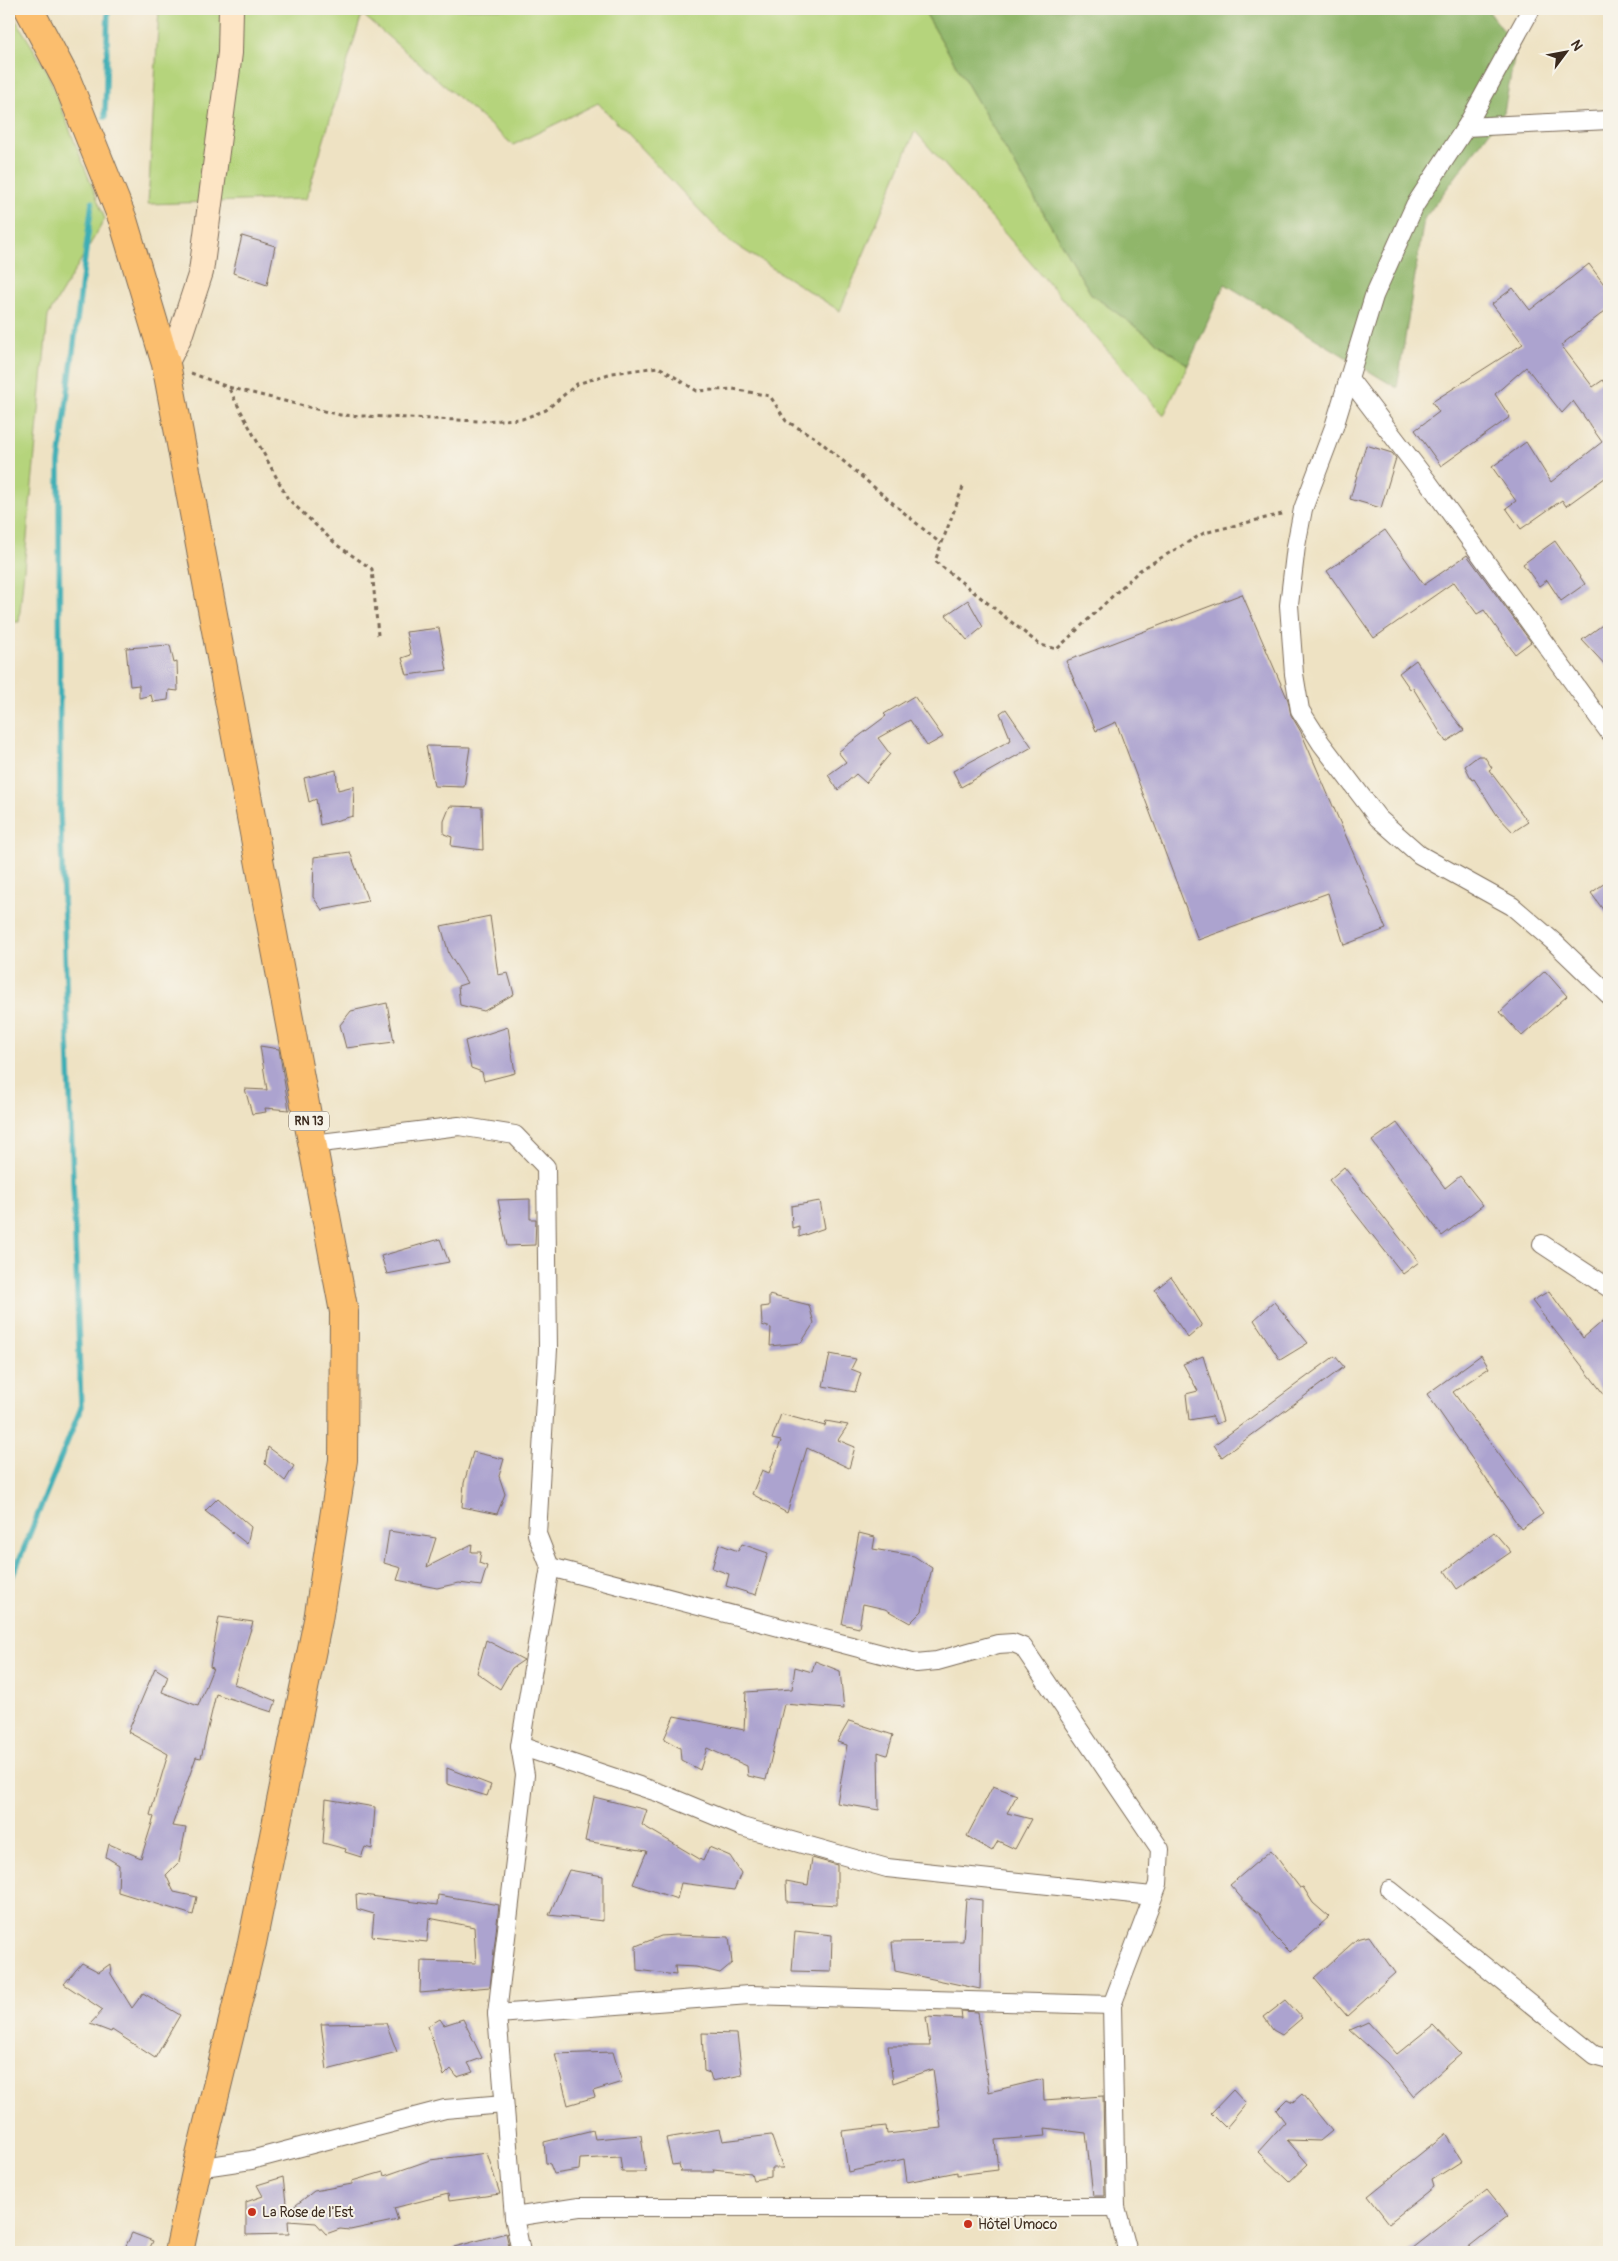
<svg xmlns="http://www.w3.org/2000/svg" width="1618" height="2261" font-family="Pangolin,sans-serif">
<style>
.green{fill:#b5d47b;stroke:#787f4c}
.forest{fill:#90b66b;stroke:#667044}
.lines{fill:none;stroke-linecap:round;stroke-linejoin:round}
.stream{stroke:#3daeb5;stroke-width:5.5}
.building{fill:#aca3cf}
.minor-casing{stroke:#7a6a58;stroke-width:20}
.secondary-casing{stroke:#7a6a58;stroke-width:26}
.primary-casing{stroke:#7a6a58;stroke-width:30}
.path{stroke:#7a6a58;stroke-width:3;stroke-dasharray:4 4;stroke-linecap:butt}
.minor{stroke:#fff;stroke-width:18}
.secondary{stroke:#fde5c5;stroke-width:24}
.primary{stroke:#fbbe6e;stroke-width:28}
.poi-dot{fill:#c8321e;stroke:#f7f3e8;stroke-width:2}
.labels{text-anchor:middle;stroke-width:4;stroke-linejoin:round;paint-order:stroke}
.shield{fill:#f7f3e8;stroke:#73665b;stroke-width:1}
.shield-label{font-size:12px;font-weight:bold;fill:#3b2a1e}
.poi-label{font-size:14px;fill:#3b2a1e;stroke:#f7f3e8;text-anchor:start}
</style>
<rect width="100%" height="100%" fill="#f7f3e8"/>
<filter id="ink" filterUnits="userSpaceOnUse"><feTurbulence type="fractalNoise" baseFrequency=".02" numOctaves="2"/><feDisplacementMap in="SourceGraphic" scale="10" xChannelSelector="R" yChannelSelector="G"/><feConvolveMatrix kernelMatrix="1 2 1 2 8 2 1 2 1" color-interpolation-filters="sRGB"/></filter>
<filter id="wash" filterUnits="userSpaceOnUse"><feTurbulence type="fractalNoise" baseFrequency=".0096" numOctaves="4" result="noise"/><feDisplacementMap in="SourceGraphic" scale="20" xChannelSelector="R" yChannelSelector="G"/><feGaussianBlur stdDeviation="1.12" result="paint"/><feColorMatrix in="noise" values="0 0 0 0 0 0 0 0 0 0 0 0 0 0 0 0 0 1.4 0 .05"/><feComposite in="paint" operator="in"/></filter>
<g filter="url(#wash)">
<rect width="100%" height="100%" fill="#eee2c3"/>
<g class="green">
<path d="M9 9 46 69 105 219 48 316 19 622H9Z"/>
<path d="M159 9H923L1091 294 1188 365 1164 415 915 131 840 311 728 240 598 103 513 145 362 14 306 199 148 204Z"/>
</g>
<path class="forest" d="M923 9H1487L1516 47 1504 112 1424 219 1397 388 1225 284 1188 365 1091 294Z"/>
<g class="lines">
<g class="stream">
<path d="M105 117 108 9"/>
<path d="M9 1585 81 1408 60 809 59 463 92 202"/>
</g>
</g>
<g id="blocks">
<g class="building">
<path d="M242 236 275 246 267 285 233 273Z"/>
<path d="M1589 264 1609 291V308L1561 345 1593 387 1603 380 1609 388V475L1566 506 1562 500 1521 529 1506 508 1516 501 1492 467 1526 442 1551 482 1602 442 1573 401 1562 413 1526 367 1495 394 1510 417 1441 466 1415 430 1439 412 1432 402 1523 344 1492 304 1513 288 1530 310Z"/>
<path d="M1366 445 1392 453 1396 458 1381 508 1350 499Z"/>
<path d="M1385 530 1424 585 1467 555 1531 642 1515 654 1484 610 1477 614 1454 582 1374 638 1327 571Z"/>
<path d="M1555 541 1585 584 1561 601 1547 580 1539 586 1523 564Z"/>
<path d="M1242 594 1288 700 1291 715 1301 732 1386 929 1344 945 1328 893 1198 940 1116 722 1096 731 1066 661Z"/>
<path d="M968 600 983 627 967 640 946 615Z"/>
<path d="M1609 620V669L1582 640Z"/>
<path d="M439 628 447 670 407 675 402 658 411 655 406 632Z"/>
<path d="M170 645 174 663 177 662 178 691 169 690 168 700 153 702 151 695 139 698V685L130 686 126 648Z"/>
<path d="M1416 660 1453 716 1464 730 1446 742 1413 688 1410 689 1399 673Z"/>
<path d="M914 696 943 737 927 746 910 720 878 738 890 754 866 783 856 774 838 790 828 775 846 762 838 752 886 716 884 714Z"/>
<path d="M1006 709 1032 747 961 787 953 771 1011 740 1000 713Z"/>
<path d="M426 746 470 747 464 787 434 786Z"/>
<path d="M1478 756H1484L1492 768 1489 770 1528 822 1513 832 1497 815 1474 779 1472 780 1465 766Z"/>
<path d="M336 770 338 790 354 786 353 816 320 825 316 799 309 802 304 778Z"/>
<path d="M450 806 482 807 483 850 451 846 452 837 444 834V821Z"/>
<path d="M350 852 368 901 322 910 313 897 314 857Z"/>
<path d="M1609 880V918L1591 893Z"/>
<path d="M490 916 498 975 508 973 514 994 484 1011 460 1005 458 986 467 983 449 954 441 926Z"/>
<path d="M1545 971 1567 996 1522 1036 1500 1012Z"/>
<path d="M387 1003 394 1042 346 1048 340 1025 351 1011Z"/>
<path d="M508 1027 515 1073 484 1081 482 1072 471 1068 465 1041Z"/>
<path d="M260 1046 279 1049 289 1110 265 1108 266 1112 252 1114 245 1089 267 1090Z"/>
<path d="M1397 1123 1445 1188 1460 1176 1483 1205 1442 1236 1372 1141Z"/>
<path d="M1344 1167 1419 1262 1403 1274 1329 1180Z"/>
<path d="M530 1199V1219H536L535 1245 507 1246 498 1200Z"/>
<path d="M820 1201 825 1228 799 1237V1226L792 1228 791 1206Z"/>
<path d="M440 1239 449 1262 387 1274 381 1256Z"/>
<path d="M1171 1277 1202 1326 1188 1338 1155 1290Z"/>
<path d="M1549 1291 1583 1338 1609 1316V1401L1532 1301Z"/>
<path d="M769 1295 809 1305 814 1323 801 1343 770 1346 771 1328 762 1325 761 1307 769 1306Z"/>
<path d="M1274 1302 1308 1343 1280 1360 1254 1320Z"/>
<path d="M830 1354 856 1359 851 1369 861 1373 855 1392 823 1386Z"/>
<path d="M1481 1355 1489 1368 1453 1392 1543 1514 1521 1529 1427 1394Z"/>
<path d="M1203 1356 1223 1421 1216 1424 1212 1416 1189 1420 1186 1394 1198 1391 1183 1364Z"/>
<path d="M1335 1356 1344 1367 1222 1457 1214 1445Z"/>
<path d="M781 1414 825 1426 826 1421 848 1425 838 1440 855 1447 849 1468 807 1448 787 1513 752 1494 762 1470 769 1473 781 1441 772 1439Z"/>
<path d="M268 1447 294 1466 285 1481 265 1464Z"/>
<path d="M473 1452 504 1459 499 1476 505 1494 497 1514 462 1507 464 1483Z"/>
<path d="M218 1498 251 1527 247 1544 205 1511Z"/>
<path d="M389 1531 436 1538 427 1567 472 1544 471 1552H481L479 1563 487 1566 481 1586 459 1583 437 1588 397 1580 401 1568 384 1563Z"/>
<path d="M1494 1532 1511 1552 1457 1589 1445 1571Z"/>
<path d="M859 1533 875 1537 873 1549 914 1556 932 1568 922 1611 910 1623 885 1609 863 1604 859 1628 842 1624Z"/>
<path d="M719 1544 738 1551 742 1544 768 1553 756 1595 726 1586 729 1574 712 1568Z"/>
<path d="M219 1617 253 1622 234 1684 276 1701 272 1712 216 1694 201 1758 196 1757 172 1826 186 1828 179 1862 166 1875 174 1892 197 1897 193 1915 118 1892 119 1865 106 1857 109 1844 141 1858 154 1817 150 1815 168 1754 128 1732 155 1668 168 1676 162 1692 198 1706 213 1668 210 1667Z"/>
<path d="M486 1640 524 1660 512 1668 500 1689 477 1673Z"/>
<path d="M815 1661 840 1671 844 1709 784 1704 766 1780 748 1776 747 1766 707 1748 700 1770 681 1760 680 1748 664 1739 674 1716 744 1730 746 1692 792 1689 795 1667 812 1672Z"/>
<path d="M849 1721 893 1735 887 1755 878 1752 879 1810 837 1803 847 1745 837 1742Z"/>
<path d="M447 1768 491 1785 487 1796 447 1784Z"/>
<path d="M993 1786 1017 1795 1007 1813 1031 1819 1015 1849 998 1841 992 1851 967 1836Z"/>
<path d="M594 1797 647 1810 642 1825 703 1861 709 1847 730 1856 741 1873 734 1890 681 1883 677 1899 633 1884 647 1851 585 1841Z"/>
<path d="M326 1799 375 1807 372 1849 365 1847 361 1857 345 1852 346 1849 323 1843Z"/>
<path d="M1271 1850 1300 1888 1303 1887 1313 1903 1329 1917 1290 1952 1274 1936 1260 1914 1245 1902 1230 1885Z"/>
<path d="M812 1858 837 1865V1905L787 1902 786 1881 808 1885Z"/>
<path d="M569 1870 603 1876V1921L549 1915Z"/>
<path d="M356 1894 437 1905 438 1895 499 1905 490 1987 420 1993 421 1961 476 1963 474 1927 429 1918 427 1942 372 1936 374 1914 357 1909Z"/>
<path d="M966 1898 982 1900 980 1989 895 1971 892 1942 963 1941Z"/>
<path d="M795 1931 832 1935 831 1972 792 1971Z"/>
<path d="M676 1935 729 1937 732 1963 720 1973 696 1967 675 1966 676 1975 637 1970 636 1946 661 1936Z"/>
<path d="M1369 1936 1395 1973 1347 2016 1314 1978 1357 1939Z"/>
<path d="M82 1963 99 1972 110 1964 111 1974 132 2008 143 1993 180 2015 155 2058 112 2030 111 2032 90 2024 103 2010 64 1984Z"/>
<path d="M1286 2000 1302 2018 1282 2035 1273 2030 1264 2017Z"/>
<path d="M961 2011 978 2012 989 2092 1043 2079 1044 2100 1103 2096 1105 2196H1093L1086 2133 1045 2128 1046 2136 995 2140 998 2170 957 2175V2172L907 2182 904 2159 848 2172 842 2131 886 2126 887 2134 941 2128 933 2069 893 2083 888 2046H930L926 2017 962 2019Z"/>
<path d="M440 2019 444 2025 463 2019 482 2058 468 2063 473 2072 457 2077 451 2069 444 2076 428 2026Z"/>
<path d="M1368 2022 1397 2054 1433 2025 1461 2054 1413 2096 1387 2063 1350 2030Z"/>
<path d="M386 2023 397 2052 327 2070 321 2024Z"/>
<path d="M702 2033 737 2034 742 2075 712 2081 710 2073 704 2071Z"/>
<path d="M613 2052 622 2082 593 2091 595 2097 568 2105 555 2054Z"/>
<path d="M1233 2090 1246 2104 1226 2128 1211 2113Z"/>
<path d="M1302 2094 1332 2131 1320 2141 1287 2140 1308 2164 1289 2182 1258 2152 1285 2122 1276 2110 1287 2099 1293 2102Z"/>
<path d="M720 2129 723 2141 771 2135 783 2168H771V2177L753 2180 751 2173 713 2169 714 2172H681L679 2164 672 2165 666 2138Z"/>
<path d="M593 2130 595 2139 641 2135 646 2172H622L620 2157 580 2159 579 2170 554 2174 550 2164 546 2163 544 2142Z"/>
<path d="M1445 2134 1462 2161 1432 2180 1434 2187 1389 2223 1368 2196Z"/>
<path d="M487 2153 500 2194 449 2201 448 2194 394 2208 398 2220 350 2230 340 2229 326 2234 316 2223 288 2221 289 2234 246 2235V2202L263 2196 257 2185 283 2177 287 2212 314 2191 352 2184V2181L383 2172 384 2176 430 2160Z"/>
<path d="M1487 2190 1508 2216 1462 2252H1408Z"/>
<path d="M132 2233 153 2241 148 2252H123Z"/>
<path d="M506 2233 510 2252H454V2247Z"/>
</g>
</g>
</g>
<g filter="url(#ink)">
<use href="#blocks" fill-opacity="0" stroke="#7a6a58" stroke-width="1"/>
<g class="lines">
<defs>
<g id="minor">
<path d="M1531 9 1466 127 1415 205 1374 296 1334 427 1303 509 1296 546 1289 605 1294 674 1300 710 1321 743 1378 818 1420 855 1512 906 1554 942 1609 995"/>
<path d="M1466 127 1609 120"/>
<path d="M1350 380 1428 482 1609 732"/>
<path d="M313 1144 459 1126 515 1135 546 1167 548 1349 537 1534 550 1567 520 1746 525 1775 497 2014 514 2217"/>
<path d="M1542 1244 1609 1288"/>
<path d="M550 1567 916 1663 937 1661 998 1644 1013 1643 1023 1647 1160 1849 1158 1884 1112 2005 1116 2207 1128 2252"/>
<path d="M520 1746 660 1793 742 1827 887 1868 1152 1896"/>
<path d="M1390 1890 1594 2055 1609 2059"/>
<path d="M497 2014 749 1995 1112 2005"/>
<path d="M197 2168 251 2160 445 2109 504 2104"/>
<path d="M521 2252 514 2217 579 2207H1116"/>
</g>
<path id="secondary" d="M166 364 180 336 201 272 230 53 231 9"/>
<path id="primary" d="M29 9 67 81 123 220 166 364 344 1312 343 1460 318 1620 252 1943 197 2168 179 2252"/>
</defs>
<use href="#minor" class="minor-casing"/>
<use href="#secondary" class="secondary-casing"/>
<use href="#primary" class="primary-casing"/>
<g class="path">
<path d="M191 373 228 387"/>
<path d="M963 487 935 561 1040 645 1057 649 1140 570 1204 533 1286 513"/>
<path d="M378 635 372 569 337 545 288 499 228 387 340 415 480 421 522 419 546 410 577 384 612 373 659 367 697 391 733 389 770 396 786 421 816 438 941 544"/>
</g>
<use href="#minor" class="minor"/>
<use href="#secondary" class="secondary"/>
<use href="#primary" class="primary"/>
</g>
</g>
<g class="poi-dot">
<circle cx="252" cy="2212" r="5"/>
<circle cx="968" cy="2224" r="5"/>
</g>
<g class="labels">
<rect class="shield" x="289" y="1111.5" width="40" height="19" rx="4"/>
<g class="shield-label">
<text x="309" y="1125">RN 13</text>
</g>
<g class="poi-label">
<text x="262" y="2217">La Rose de l'Est</text>
<text x="978" y="2229">Hôtel Umoco</text>
</g>
</g>
<rect width="1618" height="2261" fill="none" stroke="#f7f3e8" stroke-width="30"/>
<g transform="translate(1566 52) rotate(58)" stroke="#f7f3e8" stroke-width="4" paint-order="stroke">
<path d="M0-4L9 19L0 12L-9 19Z" fill="#3b2a1e"/>
<text y="-8" font-size="14" font-weight="bold" text-anchor="middle" fill="#3b2a1e">N</text>
</g>
</svg>
